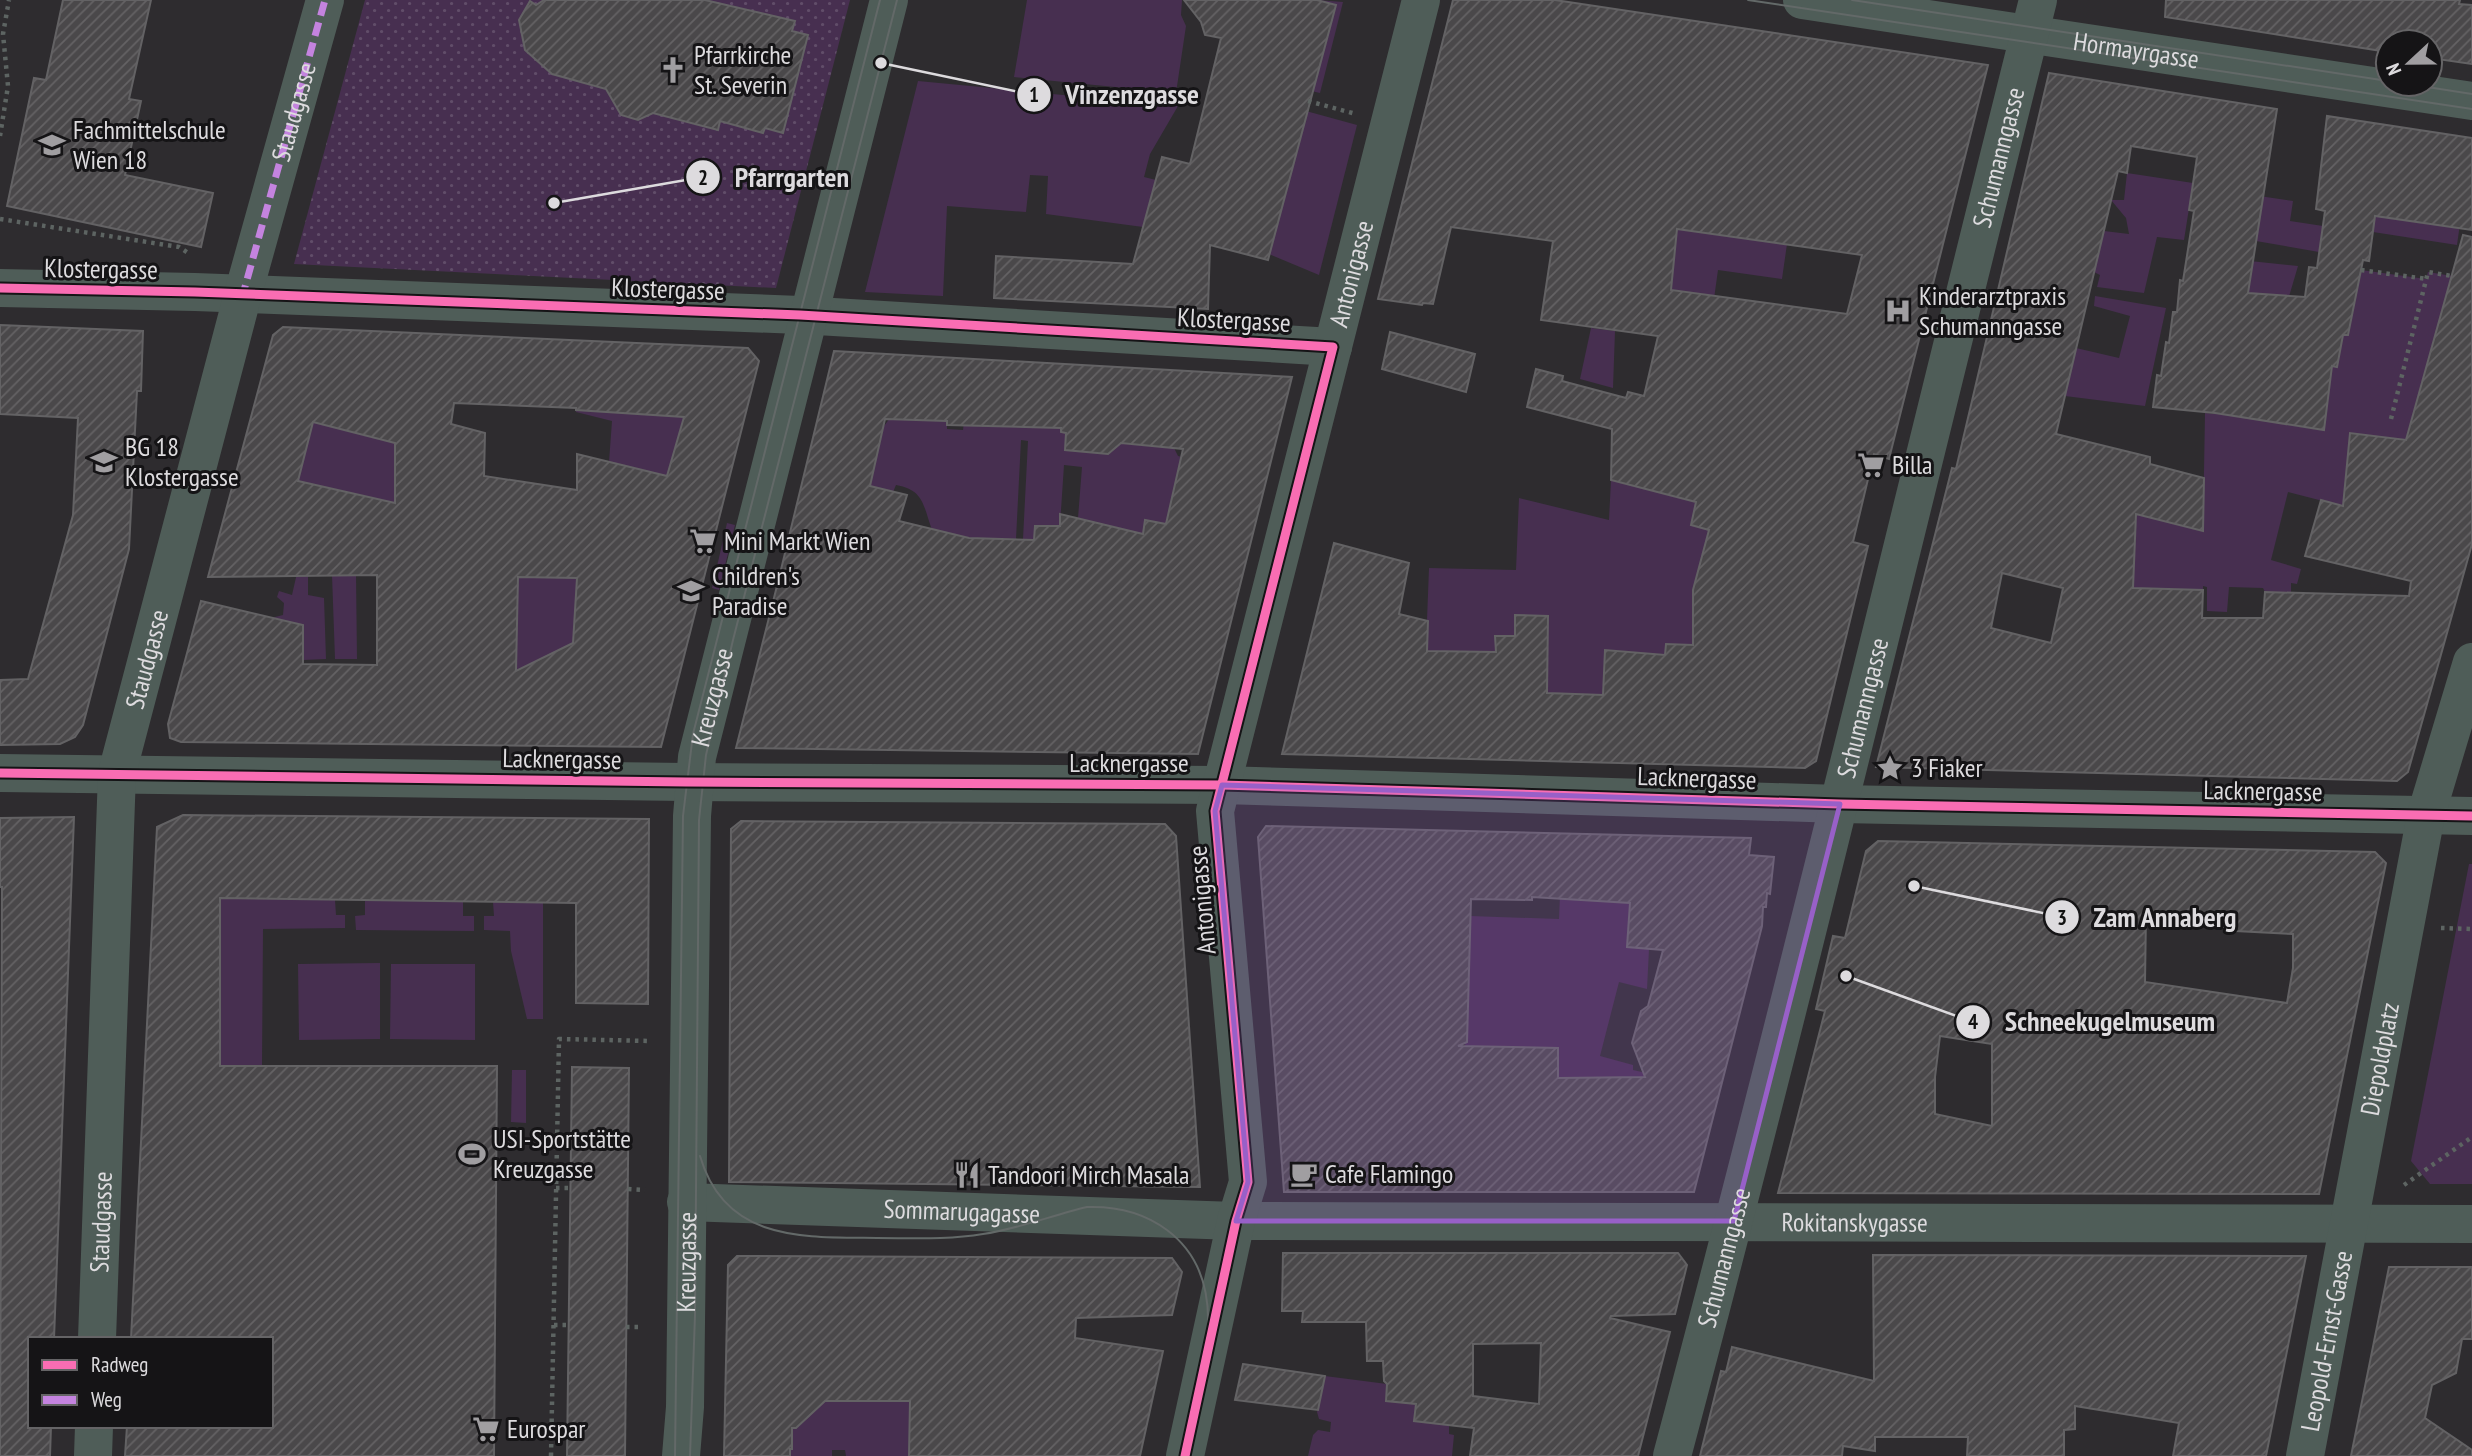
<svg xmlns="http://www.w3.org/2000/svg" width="2472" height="1456" font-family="'PT Sans Narrow',sans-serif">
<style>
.green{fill:#472f50;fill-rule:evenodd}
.garden{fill:url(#garden-dots)}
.building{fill:url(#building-hatch);stroke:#636264;stroke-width:2;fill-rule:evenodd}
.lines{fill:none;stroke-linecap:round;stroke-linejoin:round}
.path{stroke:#5d6462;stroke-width:4.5;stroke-dasharray:3.5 5;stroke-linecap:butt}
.minor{stroke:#4f5d58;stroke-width:38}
.tram{stroke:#636968;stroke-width:2}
.quiet{stroke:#c483df;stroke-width:7;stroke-dasharray:14 7;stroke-linecap:butt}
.cycleway-casing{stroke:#151416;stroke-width:13}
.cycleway{stroke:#f96db3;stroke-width:9}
.marked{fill:#9860c8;fill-opacity:0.2;stroke:#9860c8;stroke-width:5;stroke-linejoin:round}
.labels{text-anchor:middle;stroke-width:6;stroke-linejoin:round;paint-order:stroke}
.street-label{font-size:26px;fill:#dddbde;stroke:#151416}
.poi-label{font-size:26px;fill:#dddbde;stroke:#151416;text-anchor:start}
.leader{fill:none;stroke:#dddbde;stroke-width:2.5}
.callout-dot{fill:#dddbde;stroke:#151416;stroke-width:2.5}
.mark-label{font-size:21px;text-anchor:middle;font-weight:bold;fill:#111}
.callout-label{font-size:28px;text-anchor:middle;font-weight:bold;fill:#dddbde;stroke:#151416;stroke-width:6;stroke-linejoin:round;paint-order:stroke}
</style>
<defs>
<pattern id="garden-dots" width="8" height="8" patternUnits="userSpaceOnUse" patternTransform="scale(1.75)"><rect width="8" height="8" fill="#472f50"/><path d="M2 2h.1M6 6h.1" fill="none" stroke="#614d69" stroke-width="1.8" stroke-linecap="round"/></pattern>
<pattern id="building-hatch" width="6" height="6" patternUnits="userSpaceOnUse" patternTransform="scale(1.75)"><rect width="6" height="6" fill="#4a484a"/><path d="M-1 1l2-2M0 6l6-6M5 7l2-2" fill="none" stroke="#646264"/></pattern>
</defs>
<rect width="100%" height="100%" fill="#2e2c2f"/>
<g class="green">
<path d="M1027 0H1182L1181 15 1186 26 1176 93 1014 77Z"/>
<path d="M1317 0 1343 2 1320 93 1311 91Z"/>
<path d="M918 81 1178 106 1150 154 1144 177 1156 180 1143 227 1046 214 1048 176 1030 175 1026 212 947 206 943 296 865 292Z"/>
<path d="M1306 111 1357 125 1319 275 1269 254Z"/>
<path d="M2127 173 2193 183 2184 240 2157 237 2144 293 2097 287 2100 275 2094 272 2104 231 2129 234 2126 218 2111 200H2124Z"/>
<path d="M2379 190 2463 202 2457 245 2373 232Z"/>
<path d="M2239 193 2293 201 2290 221 2323 226 2319 252 2256 241Z"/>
<path d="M1677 229 1787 244 1782 279 1718 270 1708 342 1666 338Z"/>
<path d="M2250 261 2298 266 2253 419 2320 430 2328 398 2332 366 2337 367 2343 335H2348L2361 270 2426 279 2428 272 2452 276 2406 440 2350 433 2347 462 2412 524 2288 492 2271 560 2301 569 2297 584 2291 583V592H2265L2263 588 2229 587 2227 612 2207 611V587L2203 586V590L2114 588 2116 509 2203 530 2205 413 2215 414 2219 383Z"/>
<path d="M2095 296 2166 308 2145 406 2065 396 2076 348 2119 358 2130 316 2094 306Z"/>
<path d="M1591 328 1615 331 1613 388 1580 379Z"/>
<path d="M576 402 686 411 668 476 609 462 612 421 576 412Z"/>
<path d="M890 418 947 421V429L963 430 964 422 1001 427H1061V432L1080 433 1116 442 1174 448 1178 456 1182 457 1166 524 1146 520 1143 534 1078 518 1082 467 1064 465 1059 540 1058 526H1036L1034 540 1023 539 1028 441 1021 440 1016 539 969 538 932 530C923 505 924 490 896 485L893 492 860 483 869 447 879 448 884 426Z"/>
<path d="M313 422 395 443V503L298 481Z"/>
<path d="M1611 480 1696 502 1691 525 1709 530 1692 593 1693 645H1666L1663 693 1605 650 1603 700 1424 698 1429 568 1516 570 1519 498 1609 520ZM1516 615 1548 616 1547 686 1479 652H1496V636H1515Z"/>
<path d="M727 523 735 525 719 590 712 588Z"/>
<path d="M297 573 308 575V595L324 598 326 659 303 660V626L271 618 283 615 284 603 277 597 279 591 292 595Z"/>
<path d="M332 575H356L357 659H335Z"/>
<path d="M503 576 577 578 575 642 511 674C522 631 517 617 503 576Z"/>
<path d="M2469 864H2472V1184H2430L2411 1161Z"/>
<path d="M206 872 229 898 335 900 336 915H345V928L263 929 262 1066H219Z"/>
<path d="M1560 895H1630L1627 947 1649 949 1647 989 1619 982 1600 1056 1633 1065V1070L1655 1075 1643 1125 1558 1078V1048L1465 1047 1470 916 1559 919Z"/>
<path d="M365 900 463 901V916H474V931L356 930 355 916 365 915Z"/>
<path d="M493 902 543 903V1019H527L511 951 510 931 484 930V916H494Z"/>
<path d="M380 963V1039L299 1040 298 964Z"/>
<path d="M391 964H475V1040L390 1039Z"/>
<path d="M512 1070H526V1123L511 1122Z"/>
<path d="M1325 1376 1387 1384 1386 1401 1416 1404 1449 1425V1434L1454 1435 1452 1456H1308L1313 1435 1318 1430 1330 1432 1331 1422 1319 1419 1317 1412Z"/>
<path d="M991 1380 910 1411 909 1456H846L845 1450H832V1456H790V1449H792V1428H797V1421L801 1422 810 1415 804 1400 910 1401Z"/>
</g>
<path class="garden" d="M365 0H850L776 288 294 264Z"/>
<g class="building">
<path d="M63 0H151L129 99 141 101 125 175 213 193 201 247 7 206 34 78 46 80Z"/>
<path d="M544 0H705L795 21 792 31 808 35 783 133 765 128 763 133 720 121 718 130 653 113 638 120 621 115 606 89 552 74 525 50 519 20 530 1 536 5Z"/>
<path d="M1184 0H1317L1336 5 1268 260 1210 245 1208 309 994 298 996 256 1133 264 1162 157 1190 164 1221 38 1205 35 1201 22Z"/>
<path d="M1453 0H1555L1988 65 1889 459 1874 454 1853 542 1868 546 1816 761 1805 768 1282 754 1334 543 1409 563 1399 614 1428 621 1427 651 1496 652 1495 636H1515V615L1548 616 1547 693 1603 695 1605 650 1665 655 1666 644 1693 645V590L1709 530 1691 525 1696 502 1611 480 1612 429 1527 407 1536 369 1563 376 1562 381 1626 398 1628 392 1644 396 1658 336 1541 320 1553 241 1451 227 1433 304 1423 303 1422 305 1378 299ZM1677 229 1862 255 1847 314 1671 290Z"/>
<path d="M2166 0H2460L2459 4 2472 5V64L2430 58V42H2388V52L2165 17Z"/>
<path d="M2049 73 2277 109 2248 293 2305 297 2309 267 2317 268 2325 211 2316 209 2327 116 2472 138V230L2375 216 2369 261 2363 260 2348 335H2343L2337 367 2332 366 2324 430 2215 413 2153 407 2157 375 2161 376 2166 342 2169 343 2173 312H2177L2180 280 2183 281 2194 211 2189 210 2197 157 2131 146 2127 173 2118 171 2056 434 2150 457V464L2204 478 2203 531 2136 514 2133 588 2203 590 2202 618H2263L2265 592 2409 596 2411 581 2305 556 2321 500 2343 506 2350 433 2406 440 2463 235 2472 237V544L2408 772 2397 781 1876 767 1952 468 1956 469ZM2002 573 2063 588 2051 643 1991 628Z"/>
<path d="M0 325 143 331 141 391H137L129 549 83 725 75 737 60 744 0 745V680L28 679 73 515 78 418 0 414Z"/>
<path d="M283 327 748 348 759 361 661 747 181 742 170 738 168 724 201 601 303 625V664L377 665V575L208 577 273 335ZM454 403 576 408V410L684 417 667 476 577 454V490L484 476 485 433 451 424ZM313 422 395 443V503L298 481ZM518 577 577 578 573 643 516 671Z"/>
<path d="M1390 332 1475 354 1466 392 1382 369Z"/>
<path d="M834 351 1292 377 1198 754 736 748 778 582ZM885 419 947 421V425L1061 428V432L1066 433 1065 450 1108 454 1121 443 1183 449 1166 524 1145 520 1143 534 1060 514V526H1035L1034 540 969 538 899 521 907 495 870 486Z"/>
<path d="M183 815 649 819 648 1004 576 1003V903L220 898V1066H497L494 1456H125L127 1426H271V1339H131L157 827Z"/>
<path d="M74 817 54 1339H30V1426H51L50 1456H0L2 887H0V818Z"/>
<path d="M741 821 1165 824 1176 836 1200 1187 729 1182 731 829Z"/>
<path d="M1266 826 1751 838 1749 855 1774 857 1770 894 1767 893 1766 907H1763L1762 926 1694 1192H1284L1258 837ZM1532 897 1630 903 1627 947 1663 950 1648 1006 1641 1011 1632 1043 1645 1077 1558 1078V1048L1458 1046 1467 1042 1471 899 1532 900Z"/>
<path d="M1878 841 2375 852 2386 863 2319 1194 1778 1193 1825 1011 1816 1009 1833 936 1845 938 1866 851ZM2146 914 2213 916V927H2236V931L2293 934V968L2287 1003 2145 982ZM1940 1036 1992 1044V1126L1935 1114V1077Z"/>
<path d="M572 1067 629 1068 625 1456H567Z"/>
<path d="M1283 1253H1678L1687 1265 1675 1314 1611 1316 1610 1318 1670 1332 1638 1456H1470L1474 1428 1414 1421 1416 1404 1386 1401 1387 1384 1384 1381 1383 1361H1367L1366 1322H1302L1303 1311H1282ZM1541 1343 1539 1404 1473 1396V1344Z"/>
<path d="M1873 1255 2306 1256 2266 1456H2173L2179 1423 2075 1406V1429L2064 1430V1456H1967L1968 1437H1875V1451L1843 1446 1842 1456H1700L1721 1371 1726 1372 1732 1347 1874 1381Z"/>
<path d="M737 1256 1172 1258 1182 1272 1172 1315 1076 1318 1075 1338 1163 1351 1140 1456H909L910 1401H825L796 1428H792V1449H790V1456H724L728 1265Z"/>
<path d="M2389 1267H2472V1339H2462L2456 1373 2432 1385 2425 1418 2472 1450V1456H2351Z"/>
<path d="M1243 1364 1325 1376 1318 1410 1235 1400Z"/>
</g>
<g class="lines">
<g class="path">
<path d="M1308 101 1356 114"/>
<path d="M0 136 8 86 3 34 9 0"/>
<path d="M0 219 179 247 188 253"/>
<path d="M2361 270 2427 279"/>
<path d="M2391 419 2428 272 2452 276"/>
<path d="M2441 928 2472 929"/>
<path d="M2404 1185 2472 1137"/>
<path d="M556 1188H570"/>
<path d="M628 1189 645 1190"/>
<path d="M554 1325H569"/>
<path d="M626 1327H643"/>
<path d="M551 1456 559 1039 651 1041"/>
</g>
<g class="minor">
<path id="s1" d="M1802 0 2472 101"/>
<path d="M0 288 195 292 800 315 1333 347"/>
<path d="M0 773 686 782 1222 785 1840 804 2472 816"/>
<path id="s2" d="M686 1202 1236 1221 2472 1224"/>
<path id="s3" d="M97 1339 117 773 243 294 325 0"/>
<path d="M93 1456 94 1426"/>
<path id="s4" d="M681 1456 685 1407 692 816 697 757 889 0"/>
<path id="s5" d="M1185 1456 1236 1221 1248 1182 1215 811 1421 0"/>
<path id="s6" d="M1672 1456C1801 972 1916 485 2038 0"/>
<path id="s7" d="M2305 1456 2426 815 2472 662"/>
</g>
<g class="tram">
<path d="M1748 0 2472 109"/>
<path d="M1852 0 2388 81"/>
<path d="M2408 84 2472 94"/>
<path d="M700 1156C725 1242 803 1237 877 1238 912 1238 948 1240 983 1234 1018 1229 1053 1215 1087 1207 1117 1206 1143 1212 1167 1230 1239 1284 1198 1385 1181 1456"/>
<path d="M675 1456 683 816 693 734 880 0"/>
<path d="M690 1456 695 1315 699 820 706 755 733 640 897 0"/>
</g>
<path class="quiet" id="s8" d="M238 294H243L325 0"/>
<defs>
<g id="cycleway">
<path d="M0 288 195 292 800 315 1333 347 1215 811 1248 1182 1236 1221 1185 1456"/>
<path d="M0 773 686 782 1222 785 1840 804 2472 816"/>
</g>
</defs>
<use href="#cycleway" class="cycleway-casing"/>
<use href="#cycleway" class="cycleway"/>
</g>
<path class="marked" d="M1222 785 1840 804 1734 1221H1236L1248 1182 1215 811Z"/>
<defs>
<symbol id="church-bare" viewBox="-9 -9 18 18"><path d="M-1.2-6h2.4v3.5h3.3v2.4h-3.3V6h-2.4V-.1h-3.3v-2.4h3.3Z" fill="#a09ea1" stroke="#151416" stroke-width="2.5" paint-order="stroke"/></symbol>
<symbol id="school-bare" viewBox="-9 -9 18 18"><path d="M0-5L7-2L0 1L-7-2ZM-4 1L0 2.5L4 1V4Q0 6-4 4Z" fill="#a09ea1" stroke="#151416" stroke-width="2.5" paint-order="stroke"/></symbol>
<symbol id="hospital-bare" viewBox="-9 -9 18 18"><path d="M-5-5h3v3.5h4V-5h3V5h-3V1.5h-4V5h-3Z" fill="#a09ea1" stroke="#151416" stroke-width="2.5" paint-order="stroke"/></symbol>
<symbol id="supermarket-bare" viewBox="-9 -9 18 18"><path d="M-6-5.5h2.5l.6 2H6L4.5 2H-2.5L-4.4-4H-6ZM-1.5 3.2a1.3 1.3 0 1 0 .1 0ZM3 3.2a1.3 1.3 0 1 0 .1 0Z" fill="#a09ea1" stroke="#151416" stroke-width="2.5" paint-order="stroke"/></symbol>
<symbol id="sight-bare" viewBox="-9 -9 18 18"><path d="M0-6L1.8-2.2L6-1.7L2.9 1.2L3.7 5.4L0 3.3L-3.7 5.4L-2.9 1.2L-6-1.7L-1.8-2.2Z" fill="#a09ea1" stroke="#151416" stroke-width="2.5" paint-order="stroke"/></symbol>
<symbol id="stadium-bare" viewBox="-9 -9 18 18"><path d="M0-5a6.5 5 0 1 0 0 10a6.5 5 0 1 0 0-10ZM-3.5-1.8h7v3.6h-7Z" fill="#a09ea1" stroke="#151416" stroke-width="2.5" paint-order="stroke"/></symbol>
<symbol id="cafe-bare" viewBox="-9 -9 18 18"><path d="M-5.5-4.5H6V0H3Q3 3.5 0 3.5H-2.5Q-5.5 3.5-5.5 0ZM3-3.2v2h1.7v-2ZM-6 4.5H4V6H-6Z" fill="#a09ea1" stroke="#151416" stroke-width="2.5" paint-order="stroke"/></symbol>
<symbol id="restaurant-bare" viewBox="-9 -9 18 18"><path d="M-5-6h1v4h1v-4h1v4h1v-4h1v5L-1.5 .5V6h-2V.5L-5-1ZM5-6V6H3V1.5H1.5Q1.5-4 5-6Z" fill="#a09ea1" stroke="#151416" stroke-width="2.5" paint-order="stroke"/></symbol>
</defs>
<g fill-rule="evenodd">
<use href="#church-bare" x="654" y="51" width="38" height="38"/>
<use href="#school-bare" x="33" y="126" width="38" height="38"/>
<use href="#hospital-bare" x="1879" y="292" width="38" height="38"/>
<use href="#school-bare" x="85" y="443" width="38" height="38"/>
<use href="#supermarket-bare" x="1852" y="446" width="38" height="38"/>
<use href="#supermarket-bare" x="684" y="522" width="38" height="38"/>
<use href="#school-bare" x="672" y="572" width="38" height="38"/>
<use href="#sight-bare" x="1871" y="749" width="38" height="38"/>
<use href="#stadium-bare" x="453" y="1135" width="38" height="38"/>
<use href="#cafe-bare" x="1285" y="1155" width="38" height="38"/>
<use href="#restaurant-bare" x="948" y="1156" width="38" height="38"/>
<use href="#supermarket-bare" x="467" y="1410" width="38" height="38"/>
</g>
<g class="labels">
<g class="street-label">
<text dy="9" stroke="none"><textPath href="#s1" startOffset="338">Hormayrgasse</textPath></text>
<text dy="9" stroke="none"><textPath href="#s8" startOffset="194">Staudgasse</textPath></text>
<text dy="9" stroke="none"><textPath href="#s6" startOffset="1339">Schumanngasse</textPath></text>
<text transform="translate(101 269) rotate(1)" y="9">Klostergasse</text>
<text dy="9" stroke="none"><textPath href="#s5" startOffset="1208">Antonigasse</textPath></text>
<text transform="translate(668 289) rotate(2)" y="9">Klostergasse</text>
<text transform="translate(1234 320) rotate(3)" y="9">Klostergasse</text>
<text dy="9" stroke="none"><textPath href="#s3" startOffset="684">Staudgasse</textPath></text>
<text dy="9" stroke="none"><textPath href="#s4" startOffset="761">Kreuzgasse</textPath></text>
<text dy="9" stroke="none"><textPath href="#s6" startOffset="772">Schumanngasse</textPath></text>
<text transform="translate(562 759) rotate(1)" y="9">Lacknergasse</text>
<text x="1129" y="772">Lacknergasse</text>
<text transform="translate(1697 778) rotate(2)" y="9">Lacknergasse</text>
<text transform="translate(2263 791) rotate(1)" y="9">Lacknergasse</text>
<text transform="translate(1202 900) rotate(-95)" y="9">Antonigasse</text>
<text dy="9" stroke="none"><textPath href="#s7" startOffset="404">Diepoldplatz</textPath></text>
<text dy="9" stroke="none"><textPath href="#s2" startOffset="276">Sommarugagasse</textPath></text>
<text dy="9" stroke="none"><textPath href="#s2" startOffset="1169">Rokitanskygasse</textPath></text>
<text dy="9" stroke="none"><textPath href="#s3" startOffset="117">Staudgasse</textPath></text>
<text dy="9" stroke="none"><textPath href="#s6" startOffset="205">Schumanngasse</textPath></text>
<text dy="9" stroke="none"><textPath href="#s4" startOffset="194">Kreuzgasse</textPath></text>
<text dy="9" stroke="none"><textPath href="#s7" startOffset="117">Leopold-Ernst-Gasse</textPath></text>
</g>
<g class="poi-label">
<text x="694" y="64">Pfarrkirche<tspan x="694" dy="30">St. Severin</tspan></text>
<text x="73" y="139">Fachmittelschule<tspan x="73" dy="30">Wien 18</tspan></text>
<text x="1919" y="305">Kinderarztpraxis<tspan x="1919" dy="30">Schumanngasse</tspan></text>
<text x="125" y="456">BG 18<tspan x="125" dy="30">Klostergasse</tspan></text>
<text x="1892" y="474">Billa</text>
<text x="724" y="550">Mini Markt Wien</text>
<text x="712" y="585">Children's<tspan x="712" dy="30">Paradise</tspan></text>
<text x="1911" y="777">3 Fiaker</text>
<text x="493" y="1148">USI-Sportstätte<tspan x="493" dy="30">Kreuzgasse</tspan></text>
<text x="1325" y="1183">Cafe Flamingo</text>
<text x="988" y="1184">Tandoori Mirch Masala</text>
<text x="507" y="1438">Eurospar</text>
</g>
</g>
<path class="leader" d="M881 63L1034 95M554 203L703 177M1914 886L2062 917M1846 976L1973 1022"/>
<g class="callout-dot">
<circle cx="881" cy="63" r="7"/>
<circle cx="554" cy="203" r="7"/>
<circle cx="1914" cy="886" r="7"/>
<circle cx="1846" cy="976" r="7"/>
<circle cx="1034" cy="95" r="18"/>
<circle cx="703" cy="177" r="18"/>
<circle cx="2062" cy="917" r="18"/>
<circle cx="1973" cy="1022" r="18"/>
</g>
<g class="mark-label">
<text x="1034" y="102">1</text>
<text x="703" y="185">2</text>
<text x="2062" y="925">3</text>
<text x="1973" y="1029">4</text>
</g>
<g class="callout-label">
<text x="1132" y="104">Vinzenzgasse</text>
<text x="792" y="187">Pfarrgarten</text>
<text x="2165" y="927">Zam Annaberg</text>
<text x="2110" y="1031">Schneekugelmuseum</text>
</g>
<rect x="28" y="1337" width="245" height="91" fill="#151416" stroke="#656466" stroke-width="2"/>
<rect x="42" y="1360" width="35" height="10" fill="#f96db3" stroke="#656466" stroke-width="2"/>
<text x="91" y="1372" font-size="21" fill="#dddbde">Radweg</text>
<rect x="42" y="1395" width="35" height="10" fill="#c483df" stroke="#656466" stroke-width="2"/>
<text x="91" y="1407" font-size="21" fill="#dddbde">Weg</text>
<g transform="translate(2409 63) rotate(248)"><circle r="33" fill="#151416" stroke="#656466" stroke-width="2"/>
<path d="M0-5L12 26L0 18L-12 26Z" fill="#a09ea1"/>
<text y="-10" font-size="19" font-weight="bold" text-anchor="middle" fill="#dddbde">N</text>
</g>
</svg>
